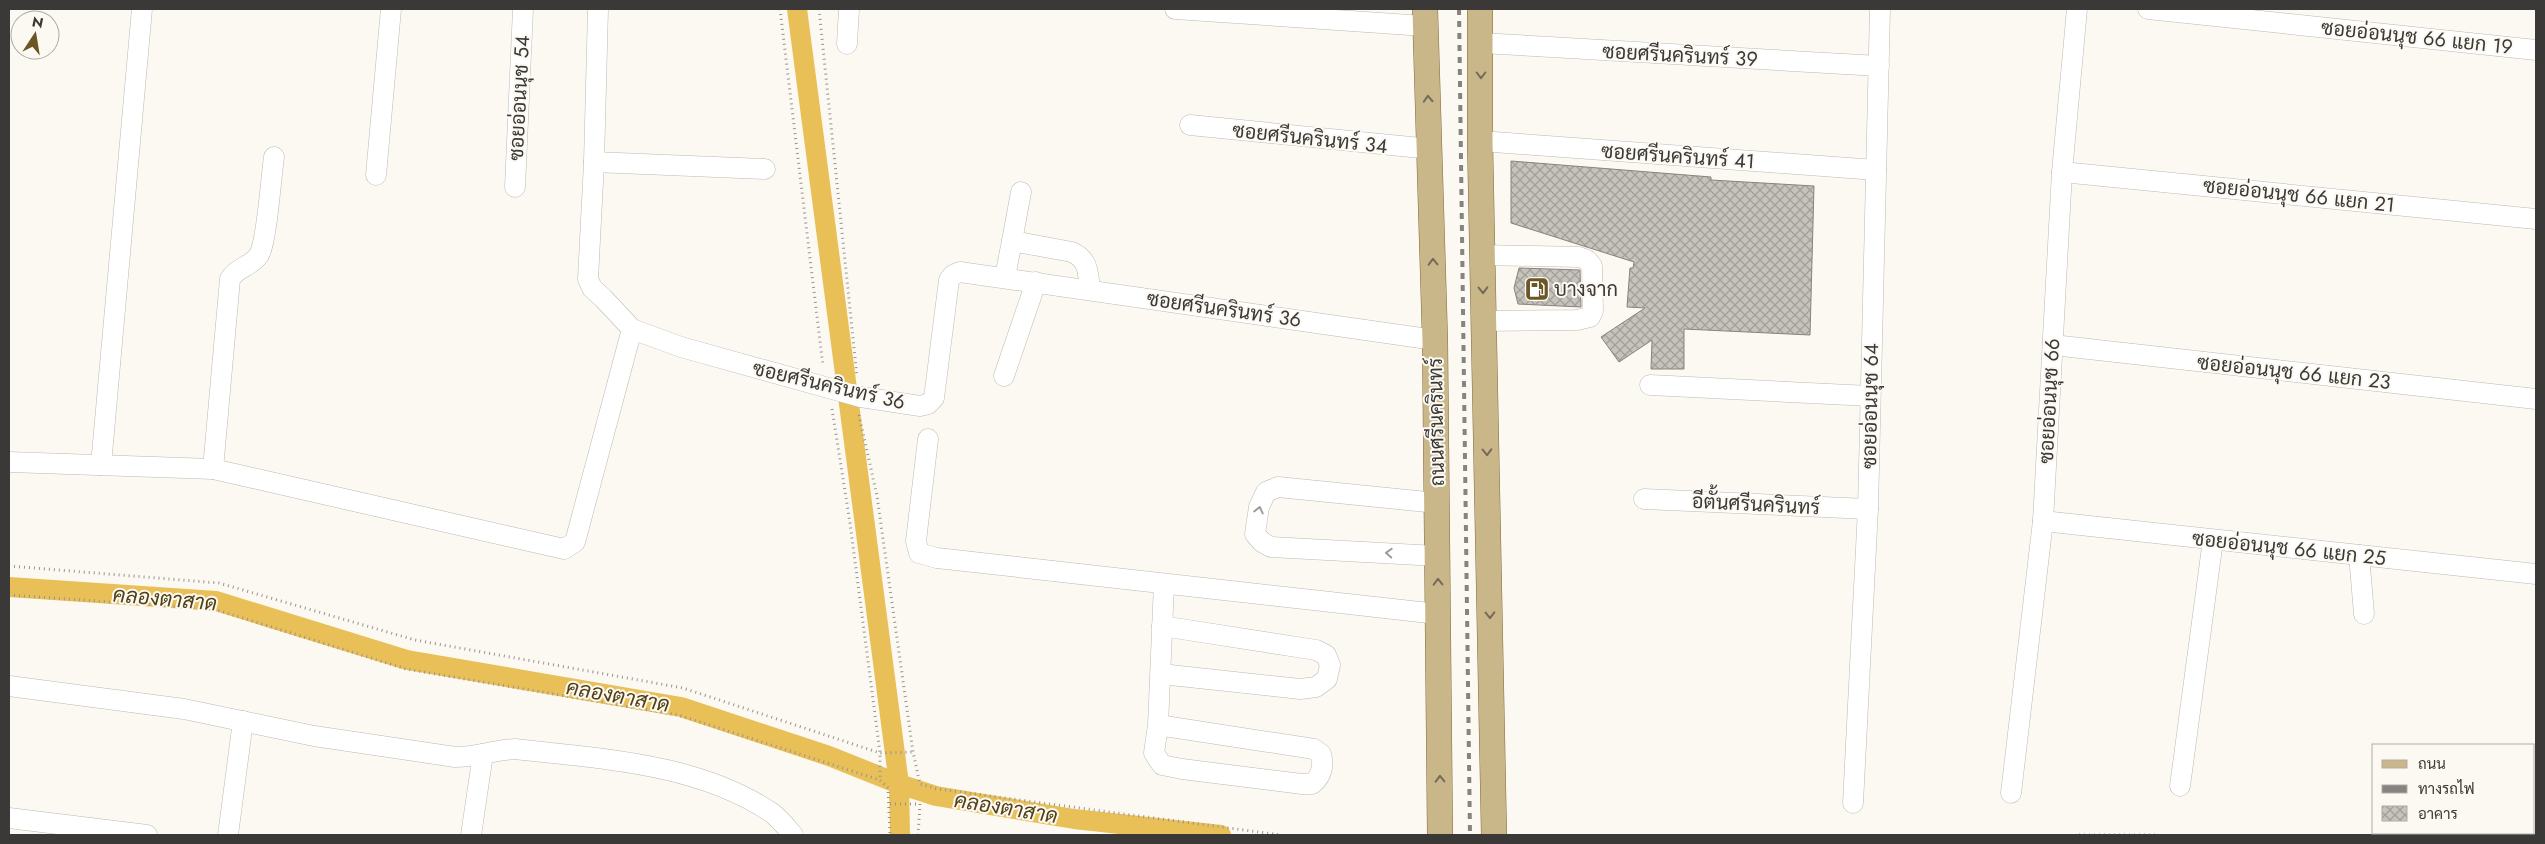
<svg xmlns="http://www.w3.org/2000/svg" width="2545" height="844" font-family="Jost,Sarabun,sans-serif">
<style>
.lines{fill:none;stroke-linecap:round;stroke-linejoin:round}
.canal{stroke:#e9bf57;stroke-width:20}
.building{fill:url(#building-cross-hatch);stroke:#86837d}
.minor-casing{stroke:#bcb9b2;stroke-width:21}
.major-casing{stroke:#806b3a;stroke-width:26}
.path{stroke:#979490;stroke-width:3;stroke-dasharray:1 4;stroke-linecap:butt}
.minor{stroke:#fff;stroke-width:20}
.major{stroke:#c9b689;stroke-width:25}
.rail{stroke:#868480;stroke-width:4;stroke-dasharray:6 6;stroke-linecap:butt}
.oneway{stroke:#746b58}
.oneway2{stroke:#9d9c9b}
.labels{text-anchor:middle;stroke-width:4;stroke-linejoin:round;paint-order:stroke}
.street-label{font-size:20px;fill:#3b3937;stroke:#fcf9f2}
.poi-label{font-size:20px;fill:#3b3937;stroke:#fcf9f2;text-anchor:start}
.water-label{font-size:21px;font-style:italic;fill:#524015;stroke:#fcf9f2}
</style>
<defs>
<pattern id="building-cross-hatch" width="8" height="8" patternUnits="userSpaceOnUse" patternTransform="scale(1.25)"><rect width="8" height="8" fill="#c6c3bc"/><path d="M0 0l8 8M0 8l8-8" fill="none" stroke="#a29f9a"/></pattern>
</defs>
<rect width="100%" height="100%" fill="#fcf9f2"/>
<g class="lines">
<g class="canal">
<path d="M797 9 899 784 900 835"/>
<path d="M9 587 216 601 407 660 681 707 829 756 899 784 936 796 1074 819 1221 835"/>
</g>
</g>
<g class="building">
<path d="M1511 161 1711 177V180L1814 186 1810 335 1684 329V369H1651L1652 340 1619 362 1601 337 1645 308 1627 307 1630 268H1633L1634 262 1511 223Z"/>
<path d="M1519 268 1580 270 1581 307 1518 304 1514 288Z"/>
</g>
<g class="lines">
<defs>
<g id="minor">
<path d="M598 9 594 162 588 279 592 288 603 298 632 329 681 347 861 397 920 406 928 404 934 398 949 280 953 275 960 272 1435 340"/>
<path d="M1175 9 1425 26"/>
<path d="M2148 9 2536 50"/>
<path d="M1481 43 1879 66"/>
<path d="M847 44 849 9"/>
<path d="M1190 125 1431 149"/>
<path d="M1480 141 1876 170"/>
<path d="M594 162 765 169"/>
<path d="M2062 172 2536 219"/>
<path d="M376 175 391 9"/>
<path d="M515 187 523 9"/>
<path d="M1012 241 1021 192"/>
<path d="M1482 255 1579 257 1587 260 1592 266 1593 311 1590 317 1577 320 1484 321"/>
<path d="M1005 277 1012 241 1072 252C1089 260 1088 273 1090 290"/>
<path d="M2053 345 2536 399"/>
<path d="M1004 376 1036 282"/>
<path d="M1650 385 1870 396"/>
<path d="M928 439 916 541 919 553 937 558 1438 614"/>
<path d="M9 462 213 469 564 549 575 542 632 329"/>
<path d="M101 465 142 9"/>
<path d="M213 469 230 279C237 267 251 267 259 255 267 241 271 177 274 157"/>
<path d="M1644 499 1868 509"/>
<path d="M1437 503 1278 487 1266 492 1259 507 1255 534 1262 542 1271 547 1437 556"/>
<path d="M2043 521 2536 574"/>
<path d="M2359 555 2364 614"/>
<path d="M1161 674 1300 689 1316 687 1327 679 1330 665 1326 655 1316 650 1162 626"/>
<path d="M9 686 184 709 314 736 455 757C476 757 494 750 515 749 601 759 698 763 772 813 780 819 787 828 793 835"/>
<path d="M1158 725 1314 749 1321 754C1324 766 1322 776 1312 784H1302L1182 769 1162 765 1154 753 1158 725 1164 584"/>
<path d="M2180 786 2213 540"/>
<path d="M2011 793 2043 521 2062 172 2077 9"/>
<path d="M1853 803 1868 509 1880 9"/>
<path d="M9 818 147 835"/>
<path d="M228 835 243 721"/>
<path d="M471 835 483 754"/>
</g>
<g id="major">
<path d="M1425 9 1435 340 1440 835"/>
<path d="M1480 9V141L1494 835"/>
</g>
</defs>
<use href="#minor" class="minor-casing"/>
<use href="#major" class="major-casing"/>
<g class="path">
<path d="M780 9 823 366"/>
<path d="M819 9 857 377"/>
<path d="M832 409 850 523 880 753V780"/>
<path d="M859 415 877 496 913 752 920 784 938 789 1281 835"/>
<path d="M9 566 219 583 415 640 683 688 880 753 913 752"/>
<path d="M9 595 214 609 406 669 678 715 880 780 888 788 890 835"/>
<path d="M890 804H920L918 835"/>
<path d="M2079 835H2157"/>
</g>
<use href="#minor" class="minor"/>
<use href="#major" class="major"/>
<path class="rail" d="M1459 9 1470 835"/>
</g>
<defs><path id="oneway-chevron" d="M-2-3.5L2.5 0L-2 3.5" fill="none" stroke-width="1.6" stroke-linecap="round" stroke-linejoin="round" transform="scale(1.25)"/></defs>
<g class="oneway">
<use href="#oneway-chevron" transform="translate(1481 75) rotate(90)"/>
<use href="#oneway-chevron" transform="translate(1428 99) rotate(-93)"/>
<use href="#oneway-chevron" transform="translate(1433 262) rotate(-91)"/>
<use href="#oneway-chevron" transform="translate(1483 290) rotate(89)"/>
<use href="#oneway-chevron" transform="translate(1487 452) rotate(89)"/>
<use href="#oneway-chevron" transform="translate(1438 582) rotate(-91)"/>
<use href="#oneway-chevron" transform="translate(1490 615) rotate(89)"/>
<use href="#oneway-chevron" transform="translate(1440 779) rotate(-91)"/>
</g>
<g class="oneway2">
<use href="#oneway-chevron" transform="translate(1259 510) rotate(-77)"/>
<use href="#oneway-chevron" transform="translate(1389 553) rotate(-177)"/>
</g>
<defs>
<symbol id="fuel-square" viewBox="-11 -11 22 22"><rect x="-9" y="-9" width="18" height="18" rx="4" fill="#6b5726" stroke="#fcf9f2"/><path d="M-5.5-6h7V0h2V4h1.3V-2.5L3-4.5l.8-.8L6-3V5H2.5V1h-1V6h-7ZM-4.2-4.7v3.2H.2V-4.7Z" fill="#fff"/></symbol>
</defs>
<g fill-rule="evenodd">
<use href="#fuel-square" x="1523" y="275" width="28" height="28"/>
</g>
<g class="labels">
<g class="street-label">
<text transform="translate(2417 37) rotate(6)" y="7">ซอยอ่อนนุช 66 แยก 19</text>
<text transform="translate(1680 55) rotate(3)" y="7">ซอยศรีนครินทร์ 39</text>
<text transform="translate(519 98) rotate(-87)" y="7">ซอยอ่อนนุช 54</text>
<text transform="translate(1310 138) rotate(6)" y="7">ซอยศรีนครินทร์ 34</text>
<text transform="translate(1678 156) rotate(4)" y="7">ซอยศรีนครินทร์ 41</text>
<text transform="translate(2299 195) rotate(6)" y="7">ซอยอ่อนนุช 66 แยก 21</text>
<text transform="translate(1224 309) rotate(8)" y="7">ซอยศรีนครินทร์ 36</text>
<text transform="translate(2294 372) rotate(6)" y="7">ซอยอ่อนนุช 66 แยก 23</text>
<text transform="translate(829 385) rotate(13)" y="7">ซอยศรีนครินทร์ 36</text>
<text transform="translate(2049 401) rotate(-87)" y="7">ซอยอ่อนนุช 66</text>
<text transform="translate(1870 406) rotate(-89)" y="7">ซอยอ่อนนุช 64</text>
<text transform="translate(1436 422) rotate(-91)" y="7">ถนนศรีนครินทร์</text>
<text transform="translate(1756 504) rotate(3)" y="7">อีตั้นศรีนครินทร์</text>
<text transform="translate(2289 548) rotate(6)" y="7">ซอยอ่อนนุช 66 แยก 25</text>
</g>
<g class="poi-label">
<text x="1554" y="296">บางจาก</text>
</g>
<g class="water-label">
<text transform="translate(165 599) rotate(5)" y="7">คลองตาสาด</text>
<text transform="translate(618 696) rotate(10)" y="7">คลองตาสาด</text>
<text transform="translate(1006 808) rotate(9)" y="7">คลองตาสาด</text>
</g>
</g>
<rect width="2545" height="844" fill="none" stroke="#3b3937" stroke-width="20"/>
<rect x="2372" y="744" width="162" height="90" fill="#fcf9f2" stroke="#afaca7"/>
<rect x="2382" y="760" width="25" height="8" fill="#c9b689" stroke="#afaca7"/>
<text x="2418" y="769" font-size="15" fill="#3b3937">ถนน</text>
<rect x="2382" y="785" width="25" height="8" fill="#868480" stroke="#afaca7"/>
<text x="2418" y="794" font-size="15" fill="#3b3937">ทางรถไฟ</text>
<rect x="2382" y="806" width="25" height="15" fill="url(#building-cross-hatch)" stroke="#afaca7"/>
<text x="2418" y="819" font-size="15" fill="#3b3937">อาคาร</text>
<g transform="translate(35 35) rotate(12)"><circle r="24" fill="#fcf9f2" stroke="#afaca7"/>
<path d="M0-4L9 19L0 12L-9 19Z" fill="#6b5726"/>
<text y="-8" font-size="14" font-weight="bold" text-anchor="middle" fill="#3b3937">N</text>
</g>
</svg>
